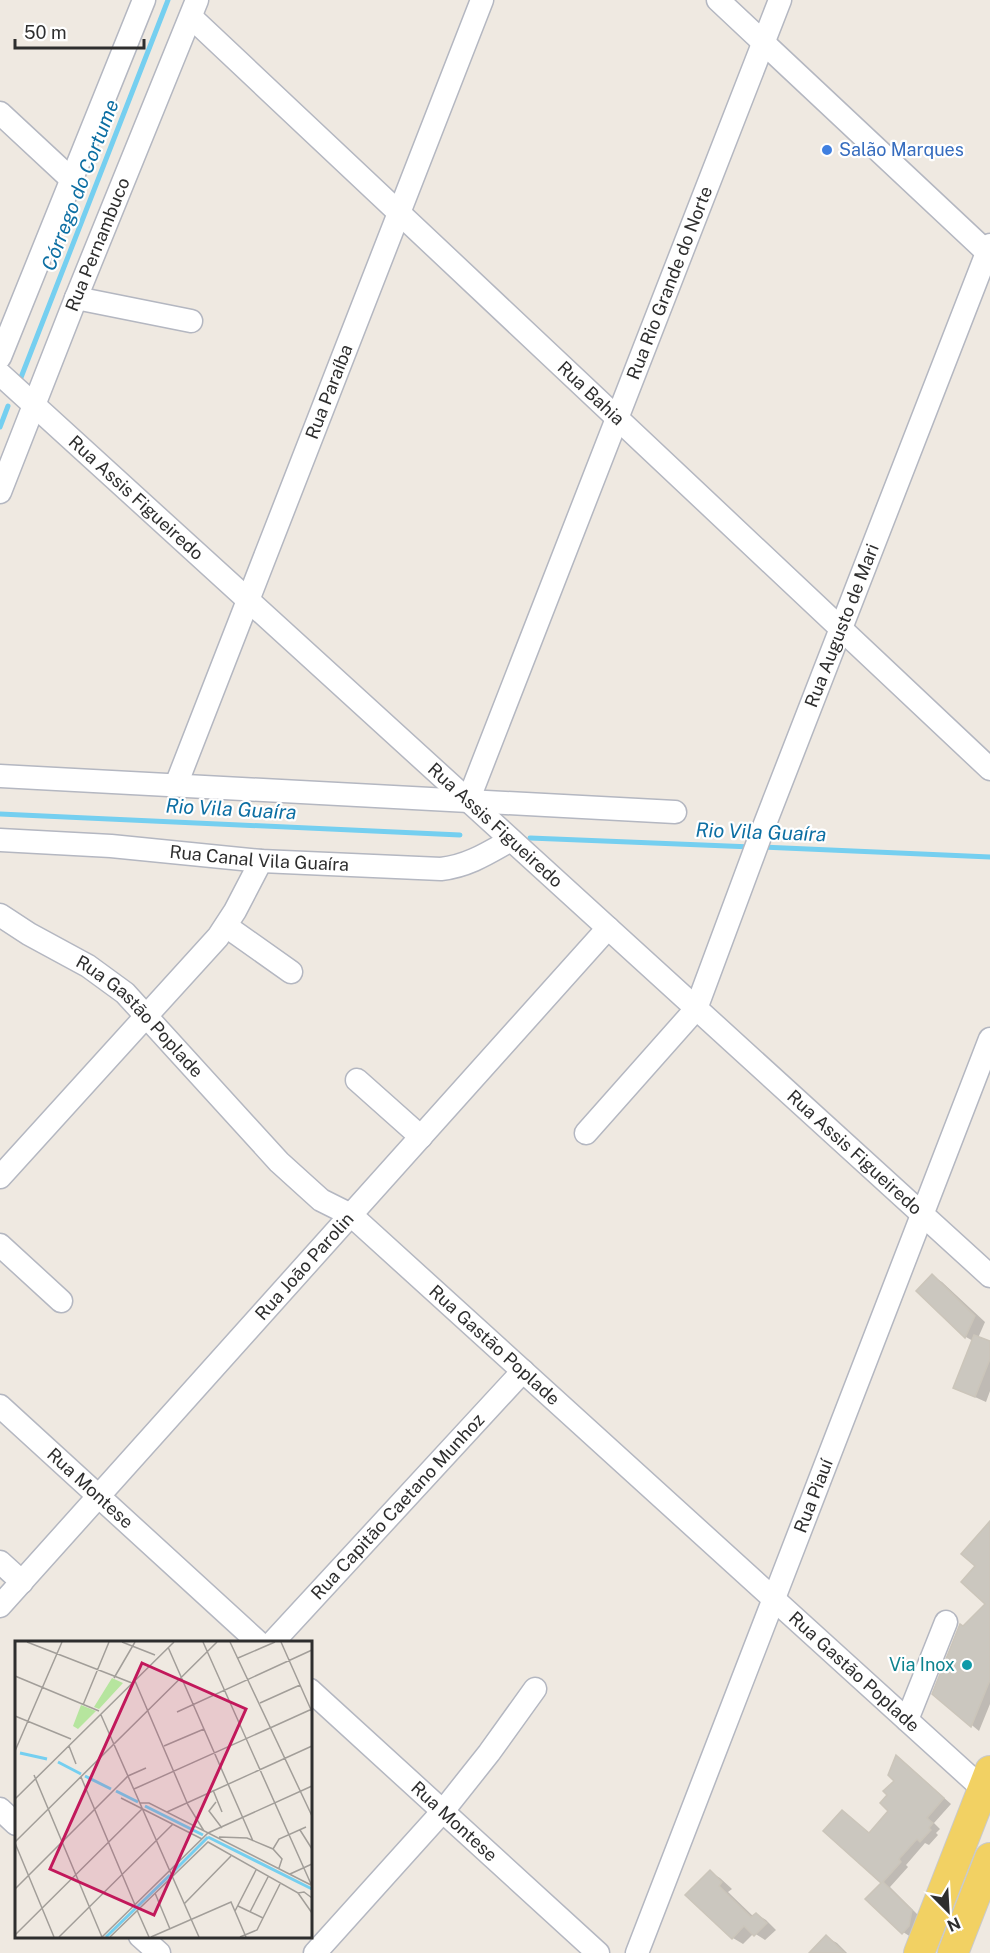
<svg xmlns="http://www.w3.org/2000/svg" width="990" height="1953" font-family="'Public Sans',sans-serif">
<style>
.shadow{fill:#0003}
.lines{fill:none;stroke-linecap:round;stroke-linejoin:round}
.stream{stroke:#75cff0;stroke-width:5}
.building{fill:#cbc7bf;stroke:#cbc5ba;stroke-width:1.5}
.minor-casing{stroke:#b4b7c1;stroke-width:25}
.major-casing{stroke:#c9c9c9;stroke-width:32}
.minor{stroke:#fff;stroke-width:22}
.major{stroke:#f2d163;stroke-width:30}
.shop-dot{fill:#3f7fe0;stroke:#fff;stroke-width:2}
.culture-dot{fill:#0f9aa8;stroke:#fff;stroke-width:2}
.labels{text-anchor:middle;stroke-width:4.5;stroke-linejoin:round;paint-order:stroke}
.shop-label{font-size:18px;fill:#366cbe;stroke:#fff;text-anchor:start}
.street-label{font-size:18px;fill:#2e2e2e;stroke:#fff}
.culture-label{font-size:18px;fill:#0d838f;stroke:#fff;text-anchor:end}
.water-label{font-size:20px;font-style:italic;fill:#0d6fa3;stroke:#fff}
.inset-river{fill:none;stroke:#75cff0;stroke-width:3}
.inset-road{fill:none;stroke:#a29e99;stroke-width:1.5}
.view{fill:#c2185b;fill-opacity:0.15;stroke:#c2185b;stroke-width:3}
.inset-edge{fill:none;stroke:#2e2e2e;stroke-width:3}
</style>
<rect width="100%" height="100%" fill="#efe9e1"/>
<g class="shadow">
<path d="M932 1276 942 1282 985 1322 978 1338 990 1342V1391L986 1402 955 1388 973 1341 966 1337 918 1291Z"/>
<path d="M990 1523V1704L979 1731 934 1694 964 1628 987 1604 977 1566Z"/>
<path d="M897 1758 904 1762 951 1804 934 1823 940 1829 936 1833 938 1835 929 1845 925 1843 906 1865 908 1867 890 1887 919 1916 911 1937 903 1932 883 1882 842 1812 870 1834 890 1811V1795L896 1781Z"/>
<path d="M710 1872 720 1878 732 1889 728 1892 754 1917 756 1914 766 1920 776 1930 765 1940 754 1933 743 1944 733 1938Z"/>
<path d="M826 1937 837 1943 847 1953H811Z"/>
</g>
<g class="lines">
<g class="stream">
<path d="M20 380 168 0"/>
<path d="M0 427 8 406"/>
<path d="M0 814 460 835"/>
<path d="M530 838 752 847"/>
<path d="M761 847 990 857"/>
</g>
</g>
<g class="building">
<path d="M932 1274 975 1316 965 1338 916 1291Z"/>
<path d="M974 1335 990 1341V1359L975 1397 953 1388Z"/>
<path d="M990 1521V1680L971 1727 932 1694 960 1624 963 1626 985 1604 961 1582 975 1566 961 1554Z"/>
<path d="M896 1755 944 1798 927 1818 933 1823 929 1828 931 1830 920 1842 917 1839 899 1859 901 1862 883 1882 912 1910 909 1926 902 1934 865 1899 881 1883 823 1831 842 1810 869 1833 888 1811 880 1803 887 1795 883 1791 894 1781 888 1775Z"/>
<path d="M710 1870 722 1882 719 1886 751 1917 756 1913 767 1923 754 1936 744 1926 732 1939 685 1895Z"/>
<path d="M826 1935 845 1953H809Z"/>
</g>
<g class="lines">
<defs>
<g id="minor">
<path d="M718 0 990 255"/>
<path id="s1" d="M191 17 990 769"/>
<path d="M0 113 71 179"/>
<path d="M76 298 191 321"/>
<path d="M0 357 144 0"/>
<path id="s2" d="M0 374 990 1276"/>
<path id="s3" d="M0 492 76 298 197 0"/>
<path d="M0 776 675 812"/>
<path id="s4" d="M176 785 482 0"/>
<path id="s5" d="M468 801 780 0"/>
<path id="s6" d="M0 840 111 846 261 861 441 869C468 866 488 853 511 840"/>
<path id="s7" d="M0 915 29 934 88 966 125 993 279 1162 321 1200 351 1215 983 1789"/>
<path d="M226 926 291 972"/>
<path d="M357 1080 421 1137"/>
<path id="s8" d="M586 1133 696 1009 761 834 990 245"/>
<path d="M0 1177 218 937 235 911 261 861"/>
<path d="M0 1245 61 1301"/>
<path id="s9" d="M0 1406 258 1642"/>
<path d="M0 1562 22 1582"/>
<path id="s10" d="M0 1606 608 928"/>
<path id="s11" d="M273 1642 523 1371"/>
<path id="s12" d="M310 1690 598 1953"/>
<path d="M907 1720 946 1622"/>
<path d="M0 1809 16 1824"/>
<path d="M140 1936 159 1953"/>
<path d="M315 1953 443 1811 489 1753 535 1689"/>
<path id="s13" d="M637 1953 990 1039"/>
</g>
<g id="major">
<path d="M919 1953 990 1771"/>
<path d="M953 1953 990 1858"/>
</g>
</defs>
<use href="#minor" class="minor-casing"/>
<use href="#major" class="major-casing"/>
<use href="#minor" class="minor"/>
<use href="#major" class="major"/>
</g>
<circle class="shop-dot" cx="827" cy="150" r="6"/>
<circle class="culture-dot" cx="967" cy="1665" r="6"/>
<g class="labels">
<g class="shop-label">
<text x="839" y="156">Salão Marques</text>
</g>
<g class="street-label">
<text dy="6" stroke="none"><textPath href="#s3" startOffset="266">Rua Pernambuco</textPath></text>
<text dy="6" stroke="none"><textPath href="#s5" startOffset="556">Rua Rio Grande do Norte</textPath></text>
<text dy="6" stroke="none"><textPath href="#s4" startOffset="422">Rua Paraíba</textPath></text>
<text dy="6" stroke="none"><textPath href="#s1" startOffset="549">Rua Bahia</textPath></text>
<text dy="6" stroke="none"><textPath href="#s2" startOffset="184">Rua Assis Figueiredo</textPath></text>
<text dy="6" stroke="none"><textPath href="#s8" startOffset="576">Rua Augusto de Mari</textPath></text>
<text dy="6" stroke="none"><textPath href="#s2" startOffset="670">Rua Assis Figueiredo</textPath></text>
<text dy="6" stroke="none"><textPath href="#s6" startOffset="260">Rua Canal Vila Guaíra</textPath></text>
<text dy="6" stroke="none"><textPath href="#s7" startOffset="174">Rua Gastão Poplade</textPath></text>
<text dy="6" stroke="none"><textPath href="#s2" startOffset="1156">Rua Assis Figueiredo</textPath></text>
<text dy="6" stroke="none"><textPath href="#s10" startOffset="456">Rua João Parolin</textPath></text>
<text dy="6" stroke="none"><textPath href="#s7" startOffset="660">Rua Gastão Poplade</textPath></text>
<text dy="6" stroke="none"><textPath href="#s9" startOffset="122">Rua Montese</textPath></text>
<text dy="6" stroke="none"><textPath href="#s13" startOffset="490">Rua Piauí</textPath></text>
<text dy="6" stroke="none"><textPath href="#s11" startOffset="184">Rua Capitão Caetano Munhoz</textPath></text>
<text dy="6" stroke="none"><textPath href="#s7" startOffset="1146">Rua Gastão Poplade</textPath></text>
<text dy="6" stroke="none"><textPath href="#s12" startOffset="195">Rua Montese</textPath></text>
</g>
<g class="culture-label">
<text x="955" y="1671">Via Inox</text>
</g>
<g class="water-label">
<text transform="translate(80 185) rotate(-69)" y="7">Córrego do Cortume</text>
<text transform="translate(231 809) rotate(3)" y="7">Rio Vila Guaíra</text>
<text transform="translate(761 832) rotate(2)" y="7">Rio Vila Guaíra</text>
</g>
</g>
<g transform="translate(15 1641)">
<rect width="297" height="297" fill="#efe9e1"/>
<path d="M97 37 108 42 84 68 79 66ZM66 64 81 70 63 88 58 85Z" fill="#b6e59e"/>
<path class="inset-river" d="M5 112 32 118M43 121 66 133M70 135 96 148M101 150 123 161M130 165 188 194M193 196 297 248M158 231 193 196M91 296 155 234"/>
<path class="inset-road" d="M12 1 117 42M107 1 140 14M188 1 296 243M215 1 297 175M266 1 297 71M153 6 238 200M223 17 260 1M0 35 84 70M99 37 120 1M120 40 173 164 189 190M245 62 285 44M68 64 94 1M162 71 297 9M86 74 184 296M0 75 56 98M255 87 297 68M54 105 61 123M149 105 189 88M0 110 47 1M19 134 87 296M66 136 120 264M119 148 255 87M198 149 207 171M106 157 187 198M0 158 159 1M201 161 194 170 207 187M125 162H134L296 244M152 171 297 105M285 189 297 208M204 196 232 197 258 208 267 218 264 227M0 201 202 1M0 202 39 296M258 208 264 198 291 186M275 233 297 223M0 248 113 135 131 127M140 252 155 288M283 252 297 272M169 263 216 215M223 265 248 277M122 269 134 296M220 270 241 229M235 271 253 236M0 294 127 168M44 296 158 183M87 296 193 192 297 145M95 296 193 201 283 252 289 251 297 257M136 296 216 261 231 296M225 296 242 289 265 243"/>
<path class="view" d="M127 22 231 68 139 274 35 228Z"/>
<rect width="297" height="297" class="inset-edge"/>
</g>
<g transform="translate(948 1911) rotate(156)" stroke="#ffffff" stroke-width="4.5" paint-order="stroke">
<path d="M0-4.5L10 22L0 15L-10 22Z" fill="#2e2e2e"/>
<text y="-9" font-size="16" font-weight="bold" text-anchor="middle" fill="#2e2e2e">N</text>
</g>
<path d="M15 39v9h129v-9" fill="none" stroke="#2e2e2e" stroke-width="3"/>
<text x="24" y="39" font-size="18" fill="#2e2e2e" stroke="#ffffff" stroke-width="4.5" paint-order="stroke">50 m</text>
</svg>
